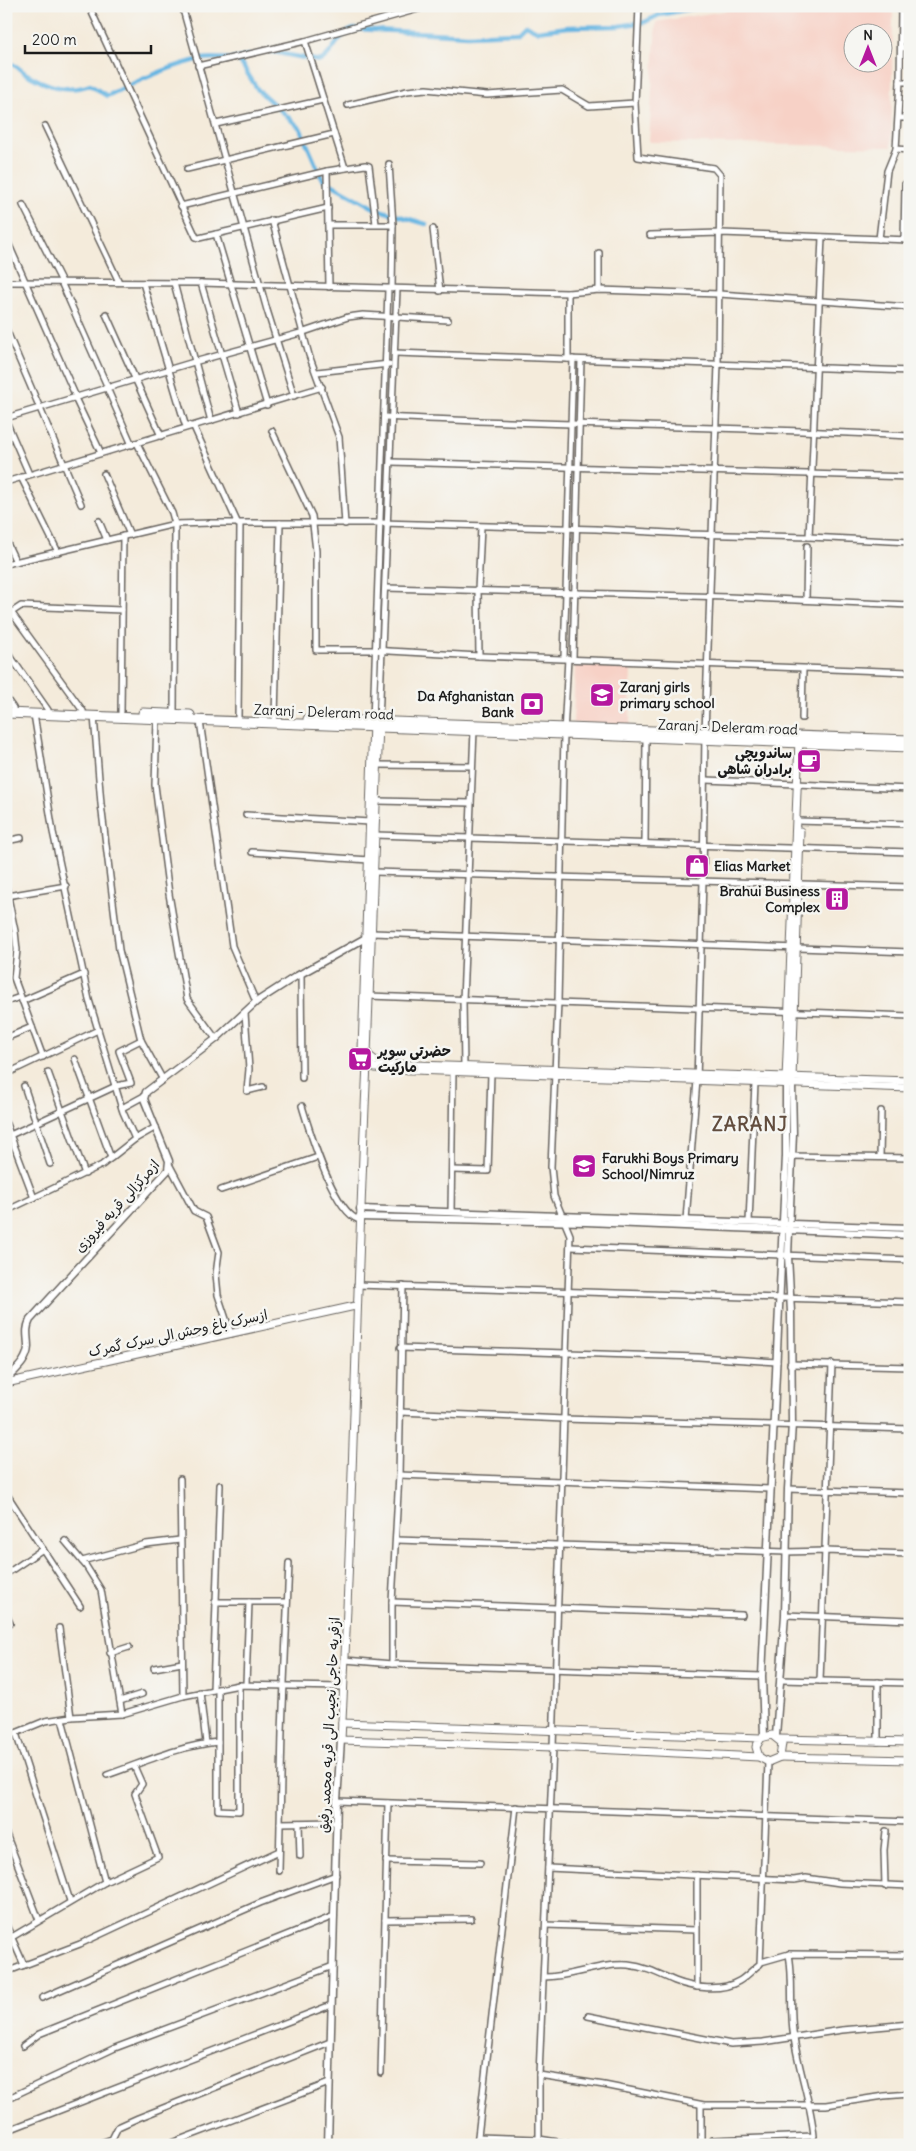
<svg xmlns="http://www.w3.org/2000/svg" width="916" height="2151" font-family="Delius,'Playpen Sans Arabic',sans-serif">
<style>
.built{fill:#f7d1c6;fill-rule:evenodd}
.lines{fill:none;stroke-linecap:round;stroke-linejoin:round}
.canal{stroke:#68b6e2;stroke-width:4.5}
.minor-casing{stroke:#68645f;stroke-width:8}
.tertiary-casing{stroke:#68645f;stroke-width:9}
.secondary-casing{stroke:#68645f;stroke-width:9}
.trunk-casing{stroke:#68645f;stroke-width:11}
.minor{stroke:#fff;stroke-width:5}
.tertiary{stroke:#fff;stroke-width:6}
.secondary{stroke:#fff;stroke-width:7}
.trunk{stroke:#fff;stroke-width:9}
.labels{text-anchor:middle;stroke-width:5;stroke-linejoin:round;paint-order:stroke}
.poi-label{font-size:14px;font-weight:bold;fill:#1c1c1c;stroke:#f6f6f2;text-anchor:start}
.street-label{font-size:14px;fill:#1c1c1c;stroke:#f6f6f2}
.district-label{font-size:19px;font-weight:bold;letter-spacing:1px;fill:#624d3e;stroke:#f6f6f2}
</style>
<rect width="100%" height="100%" fill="#f6f6f2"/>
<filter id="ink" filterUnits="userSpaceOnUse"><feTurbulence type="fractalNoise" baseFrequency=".02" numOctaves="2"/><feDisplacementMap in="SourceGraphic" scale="10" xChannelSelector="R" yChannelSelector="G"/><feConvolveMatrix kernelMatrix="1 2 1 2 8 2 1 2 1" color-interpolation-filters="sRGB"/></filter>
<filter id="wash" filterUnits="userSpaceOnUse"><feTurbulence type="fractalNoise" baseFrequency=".0096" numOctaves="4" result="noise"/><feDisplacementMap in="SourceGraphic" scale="20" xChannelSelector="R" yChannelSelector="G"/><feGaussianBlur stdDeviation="1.12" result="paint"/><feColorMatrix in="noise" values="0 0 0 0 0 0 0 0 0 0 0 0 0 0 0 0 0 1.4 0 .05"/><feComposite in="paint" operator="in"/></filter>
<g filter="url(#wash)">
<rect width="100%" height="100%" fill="#f4ebdb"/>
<g class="built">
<path d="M754 6H893L891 147 649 142 656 22ZM854 32H884V62H854Z"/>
<path d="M575 665 631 667 630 725 573 723Z"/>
</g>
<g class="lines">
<g class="canal">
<path d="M268 51 320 61C337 52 334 35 355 29L468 35 517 33 525 25 537 31 568 27 619 26 645 22 659 15 705 6"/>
<path d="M239 60 258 90 300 128 322 179 376 209 426 224"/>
<path d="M6 62C17 64 20 71 30 76 49 87 69 93 90 85L107 96C135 82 171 65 202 59 218 56 234 63 248 55"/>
</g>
</g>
</g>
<g filter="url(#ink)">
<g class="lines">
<defs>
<g id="minor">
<path d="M89 6 196 237 199 238 328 208"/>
<path d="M182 6 267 310 294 396"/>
<path d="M639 6 635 103 638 157 714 168 720 175 718 364 705 733 703 881 697 1080 686 1220"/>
<path d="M305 41 345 168"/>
<path d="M901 48 910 47"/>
<path d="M198 66 305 41 429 6"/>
<path d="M900 82H910"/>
<path d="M348 105 407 91 426 89 487 95 562 90 589 106 635 103"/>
<path d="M899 118H910"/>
<path d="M216 124 323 100"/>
<path d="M45 126 119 282"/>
<path d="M896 149 910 150"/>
<path d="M389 164 393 225 392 289"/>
<path d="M187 169 334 134"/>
<path d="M327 171 329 287"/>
<path d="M23 205 62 282"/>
<path d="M181 206 327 171 365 165 369 166 376 224"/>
<path d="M272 220 309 355 339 437 345 524"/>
<path d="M328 225H393"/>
<path d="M433 229 440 291"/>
<path d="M216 234 267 405"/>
<path d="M650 235 721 233 910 240"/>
<path d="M6 238 76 397"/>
<path d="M879 239 887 171 896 149 900 82 901 6"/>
<path d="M904 240 905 184 910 180"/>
<path d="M6 282 201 283 568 293 599 290 719 294 910 307"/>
<path d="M61 282 108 388"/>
<path d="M143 283 185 424 194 427 238 524"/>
<path d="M174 283 211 421"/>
<path d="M201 283 239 413"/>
<path d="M599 290V253"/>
<path d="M106 314 161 436"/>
<path d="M6 329 81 504"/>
<path d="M395 353 910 371"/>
<path d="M568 359V293"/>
<path d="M317 372 389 364"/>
<path d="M107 388 132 445"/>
<path d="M75 398 101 453"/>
<path d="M385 417C560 426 735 426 910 436"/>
<path d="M6 418 194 362 304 332 348 317 363 315 448 320"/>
<path d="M6 421 29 474"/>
<path d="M272 431 312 516 316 551V650H371L479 656 910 672"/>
<path d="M137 443 172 513 175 524 174 714"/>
<path d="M391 462 910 477"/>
<path d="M104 474 130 535"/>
<path d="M21 477 58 552"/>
<path d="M6 482 322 387"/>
<path d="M99 521 107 540"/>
<path d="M809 537 822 237"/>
<path d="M6 541 16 562"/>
<path d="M6 564 175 524 210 523H381L596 529 688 534 809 537 910 542"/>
<path d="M386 588 728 597 910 605"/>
<path d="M806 600 807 546"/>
<path d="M6 605 83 711"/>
<path d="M12 612 21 606 122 610"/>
<path d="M6 650 48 710"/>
<path d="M479 656 478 590 481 527"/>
<path d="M564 658 573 359"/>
<path d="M573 658 581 360"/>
<path d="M6 698 13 708"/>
<path d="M121 712 123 536"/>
<path d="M34 714 53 832 89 1000 123 1112 135 1139"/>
<path d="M94 716 101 804 119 950 141 1040 163 1080"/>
<path d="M275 717 280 523"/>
<path d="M238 718 240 525"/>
<path d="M802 718 803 669"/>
<path d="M157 719 155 785 169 894 187 999 216 1039"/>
<path d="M200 721 232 946 256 1002"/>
<path d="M373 721 388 289"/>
<path d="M379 722 397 289"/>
<path d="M378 765 472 766"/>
<path d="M706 780 910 789"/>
<path d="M377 801 471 803"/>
<path d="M246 815 370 822"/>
<path d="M796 821 910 824"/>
<path d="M375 835 910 852"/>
<path d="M6 841 21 838"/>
<path d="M645 843 646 738"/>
<path d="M252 852 369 860"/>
<path d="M374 872 910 887"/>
<path d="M6 887 15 931 17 950 14 978 43 1057"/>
<path d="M7 896 66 886"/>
<path d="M372 933 910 952"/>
<path d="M301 974 302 1078"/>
<path d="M369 996 910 1016"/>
<path d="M22 1001 84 974"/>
<path d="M6 1002 20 997"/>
<path d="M245 1013 249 1069 247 1091 263 1087"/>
<path d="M6 1038 32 1027"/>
<path d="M75 1059 111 1158"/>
<path d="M464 1068 463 1000 474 730"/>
<path d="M48 1072 85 1174"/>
<path d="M6 1074 98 1030"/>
<path d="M24 1086 50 1164"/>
<path d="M302 1106C310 1132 333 1211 359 1220"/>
<path d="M122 1108 144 1096"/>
<path d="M6 1124 34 1198"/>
<path d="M6 1137 116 1086 131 1083 119 1051 141 1040"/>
<path d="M789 1156 910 1158"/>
<path d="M880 1157 881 1111"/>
<path d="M170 1166 194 1211 206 1217 219 1252 216 1274 218 1295 231 1334"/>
<path d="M452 1170 488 1171 491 1073"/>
<path d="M221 1190 318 1157"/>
<path d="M6 1211 102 1165 135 1139 156 1127"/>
<path d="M451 1212 453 1071"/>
<path d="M749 1222 755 1083"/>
<path d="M570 1247 910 1260"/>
<path d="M357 1285 910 1302"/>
<path d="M400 1348 698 1357 777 1362"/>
<path d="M790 1364 910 1367"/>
<path d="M400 1412 564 1419 910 1429"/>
<path d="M399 1475 771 1489"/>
<path d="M180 1479 183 1696"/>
<path d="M788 1489 910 1493"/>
<path d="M6 1493 80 1606"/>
<path d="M396 1540 786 1552 825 1551 910 1554"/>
<path d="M65 1541 86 1566 101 1590 122 1714"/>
<path d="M82 1561 146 1544 180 1540"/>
<path d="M6 1574 43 1549"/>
<path d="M215 1602H287"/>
<path d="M392 1602 742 1615"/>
<path d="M6 1614 10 1623"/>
<path d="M785 1615 910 1620"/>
<path d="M59 1628 71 1717"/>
<path d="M110 1653 129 1647"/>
<path d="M345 1660 392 1664 762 1676"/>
<path d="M392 1664V1602L399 1475 403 1286"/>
<path d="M154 1668 182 1663"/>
<path d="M780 1680 910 1683"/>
<path d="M820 1681 832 1364"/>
<path d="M246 1684 249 1602"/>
<path d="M218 1689V1810L239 1811V1685"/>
<path d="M213 1690 220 1485"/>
<path d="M200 1692 206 1743"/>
<path d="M120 1701 142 1694"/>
<path d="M62 1719 105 1882"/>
<path d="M16 1733 70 1901"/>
<path d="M6 1737 45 1721 71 1717 122 1714 183 1696 239 1685 342 1687"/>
<path d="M878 1742V1682"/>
<path d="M107 1775C145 1762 178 1746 218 1742"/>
<path d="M337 1801 910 1822"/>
<path d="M280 1823 337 1822"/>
<path d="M299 1823 300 1856"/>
<path d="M6 1834 39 1920"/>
<path d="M386 1861 480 1863"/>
<path d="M548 1868 794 1880 806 1878 840 1883 910 1886"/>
<path d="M279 1871 282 1731 289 1563"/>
<path d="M885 1886 884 1850 886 1831"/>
<path d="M385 1920 471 1919"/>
<path d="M6 1925 24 1965"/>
<path d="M546 1925 696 1930"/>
<path d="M12 1937 105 1882 158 1857 135 1794 142 1784 134 1766"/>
<path d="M761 1962 789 1954 910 1955"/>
<path d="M6 1972 80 1944 279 1851"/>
<path d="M544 1977C573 1977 599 1963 628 1965 646 1967 659 1974 675 1981 693 1988 721 1992 739 1981 746 1977 753 1969 760 1964L768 1762"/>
<path d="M697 1987V1875"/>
<path d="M42 1998 260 1903 336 1875"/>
<path d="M588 2016 731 2044 763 2042 842 2030 910 2024"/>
<path d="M23 2046 39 2034 334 1916"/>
<path d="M381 2073 388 1803"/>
<path d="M539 2075 604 2085 704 2105H826L884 2096 910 2094"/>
<path d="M13 2096 115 2048 333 1966"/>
<path d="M701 2105V2145"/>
<path d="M6 2131 331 2005"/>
<path d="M478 2137 539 2139 576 2145"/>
<path d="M713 2140 814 2136C811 2103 799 2071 794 2038 789 2010 794 1982 789 1954"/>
<path d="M95 2145 112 2139 118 2127 138 2118 330 2042"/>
<path d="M166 2145 329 2083"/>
<path d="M477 2145 516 1807"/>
<path d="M539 2145V2075L553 1747 570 1235 554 1196 551 1167 558 1002 564 734 568 658"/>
</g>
<g id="tertiary">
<path d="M360 1209 910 1228"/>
<path d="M359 1217 586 1222 910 1235"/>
<path d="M6 1380C15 1370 27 1362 28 1347 28 1337 25 1330 30 1320L168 1170 169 1161 144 1099 146 1092 216 1039 256 1002 295 977 369 936"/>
<path d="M764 1736 762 1676 786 1156V1084"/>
<path d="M776 1736 785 1615 788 1489 792 1424 791 1312 788 1256 793 1133 792 1085"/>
<path d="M328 2145 337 1801 341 1740"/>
</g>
<g id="secondary">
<path d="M373 722 362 1050 367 1064 375 1068 387 1069 910 1088"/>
<path d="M379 723 367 1054 376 1061 386 1064 910 1081"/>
<path d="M369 1057 367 1064C356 1289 353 1515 341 1740L553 1747 759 1757"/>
<path d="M786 1080 799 739"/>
<path d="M792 1080 800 831"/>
<path d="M6 1383 355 1306"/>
<path d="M342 1723 761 1738 772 1735 782 1743 780 1757 768 1762 759 1757 756 1747 761 1738"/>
<path d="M780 1739 910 1742"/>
<path d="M780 1757 910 1760"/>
</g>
<g id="trunk">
<path d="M6 713 910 747"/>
<path d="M143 713 190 715"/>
<path d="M308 719 910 740"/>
</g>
</defs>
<use href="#minor" class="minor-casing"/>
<use href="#tertiary" class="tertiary-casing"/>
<use href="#secondary" class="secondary-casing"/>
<use href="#trunk" class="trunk-casing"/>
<use href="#minor" class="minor"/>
<use href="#tertiary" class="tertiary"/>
<use href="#secondary" class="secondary"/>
<use href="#trunk" class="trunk"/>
</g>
</g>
<defs>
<symbol id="school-square" viewBox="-11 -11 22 22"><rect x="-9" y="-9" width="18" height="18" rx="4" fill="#b5179e" stroke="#f6f6f2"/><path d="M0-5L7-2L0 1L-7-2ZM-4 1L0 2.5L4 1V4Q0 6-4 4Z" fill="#fff"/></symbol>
<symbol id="bank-square" viewBox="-11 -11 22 22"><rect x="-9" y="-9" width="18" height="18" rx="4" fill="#b5179e" stroke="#f6f6f2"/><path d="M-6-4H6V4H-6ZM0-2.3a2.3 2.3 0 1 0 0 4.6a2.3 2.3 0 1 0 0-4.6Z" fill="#fff"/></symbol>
<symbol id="cafe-square" viewBox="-11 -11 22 22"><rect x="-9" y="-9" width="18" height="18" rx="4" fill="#b5179e" stroke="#f6f6f2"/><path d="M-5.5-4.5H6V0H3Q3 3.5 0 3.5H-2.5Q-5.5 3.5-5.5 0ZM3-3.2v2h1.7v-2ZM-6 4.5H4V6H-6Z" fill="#fff"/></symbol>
<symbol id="shop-square" viewBox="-11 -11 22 22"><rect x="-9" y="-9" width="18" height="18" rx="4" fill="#b5179e" stroke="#f6f6f2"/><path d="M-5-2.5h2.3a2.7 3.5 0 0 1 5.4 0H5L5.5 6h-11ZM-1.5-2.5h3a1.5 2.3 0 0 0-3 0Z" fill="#fff"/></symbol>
<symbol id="building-square" viewBox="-11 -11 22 22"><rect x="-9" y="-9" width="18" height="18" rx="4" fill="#b5179e" stroke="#f6f6f2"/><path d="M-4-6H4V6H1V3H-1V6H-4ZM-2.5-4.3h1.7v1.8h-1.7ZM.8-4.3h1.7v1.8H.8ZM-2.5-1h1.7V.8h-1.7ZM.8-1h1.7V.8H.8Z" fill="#fff"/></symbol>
<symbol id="supermarket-square" viewBox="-11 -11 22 22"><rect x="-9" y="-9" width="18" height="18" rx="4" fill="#b5179e" stroke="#f6f6f2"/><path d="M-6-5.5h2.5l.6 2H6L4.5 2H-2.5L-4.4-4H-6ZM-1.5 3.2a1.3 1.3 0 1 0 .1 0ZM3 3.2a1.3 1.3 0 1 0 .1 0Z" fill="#fff"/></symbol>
</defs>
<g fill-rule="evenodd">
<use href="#school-square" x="588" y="681" width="28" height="28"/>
<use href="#bank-square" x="518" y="690" width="28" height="28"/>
<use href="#cafe-square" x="795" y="747" width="28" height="28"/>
<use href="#shop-square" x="683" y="852" width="28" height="28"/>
<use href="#building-square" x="823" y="885" width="28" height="28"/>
<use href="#supermarket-square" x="346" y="1045" width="28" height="28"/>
<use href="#school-square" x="570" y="1152" width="28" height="28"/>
</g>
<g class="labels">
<g class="poi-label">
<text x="620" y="692">Zaranj girls<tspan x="620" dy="16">primary school</tspan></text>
<text x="514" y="701" text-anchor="end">Da Afghanistan<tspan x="514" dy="16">Bank</tspan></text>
<text x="792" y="758" text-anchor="end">ساندویچی<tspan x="792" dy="16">برادران شاهی</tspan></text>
<text x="714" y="871">Elias Market</text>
<text x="820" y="896" text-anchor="end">Brahui Business<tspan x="820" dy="16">Complex</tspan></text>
<text x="378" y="1056">حضرتی سوپر<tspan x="378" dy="16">مارکیت</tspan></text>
<text x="602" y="1163">Farukhi Boys Primary<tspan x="602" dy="16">School/Nimruz</tspan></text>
</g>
<g class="street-label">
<text transform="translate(324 712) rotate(2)" y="5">Zaranj - Deleram road</text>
<text transform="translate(728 727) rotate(2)" y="5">Zaranj - Deleram road</text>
<text transform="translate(117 1206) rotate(-48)" y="5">ازمرکزالی قریه فیروزی</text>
<text transform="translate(178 1333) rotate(-12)" y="5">ازسرک باغ وحش الی سرک گمرک</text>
<text transform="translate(329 1725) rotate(-87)" y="5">ازقریه حاجی نجیب الی قریه محمد رفیق</text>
</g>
<g class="district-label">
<text x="750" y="1131">ZARANJ</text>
</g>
</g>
<rect width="916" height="2151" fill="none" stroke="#f6f6f2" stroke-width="25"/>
<g transform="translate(868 48)"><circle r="24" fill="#f6f6f2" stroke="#9f9f9c"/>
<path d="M0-4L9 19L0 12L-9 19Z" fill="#b5179e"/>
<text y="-8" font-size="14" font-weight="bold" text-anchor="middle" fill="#1c1c1c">N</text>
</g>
<path d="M25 45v8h126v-8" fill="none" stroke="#1c1c1c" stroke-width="2.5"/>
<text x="32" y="45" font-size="15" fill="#1c1c1c" stroke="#f6f6f2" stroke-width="4" paint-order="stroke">200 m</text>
</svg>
